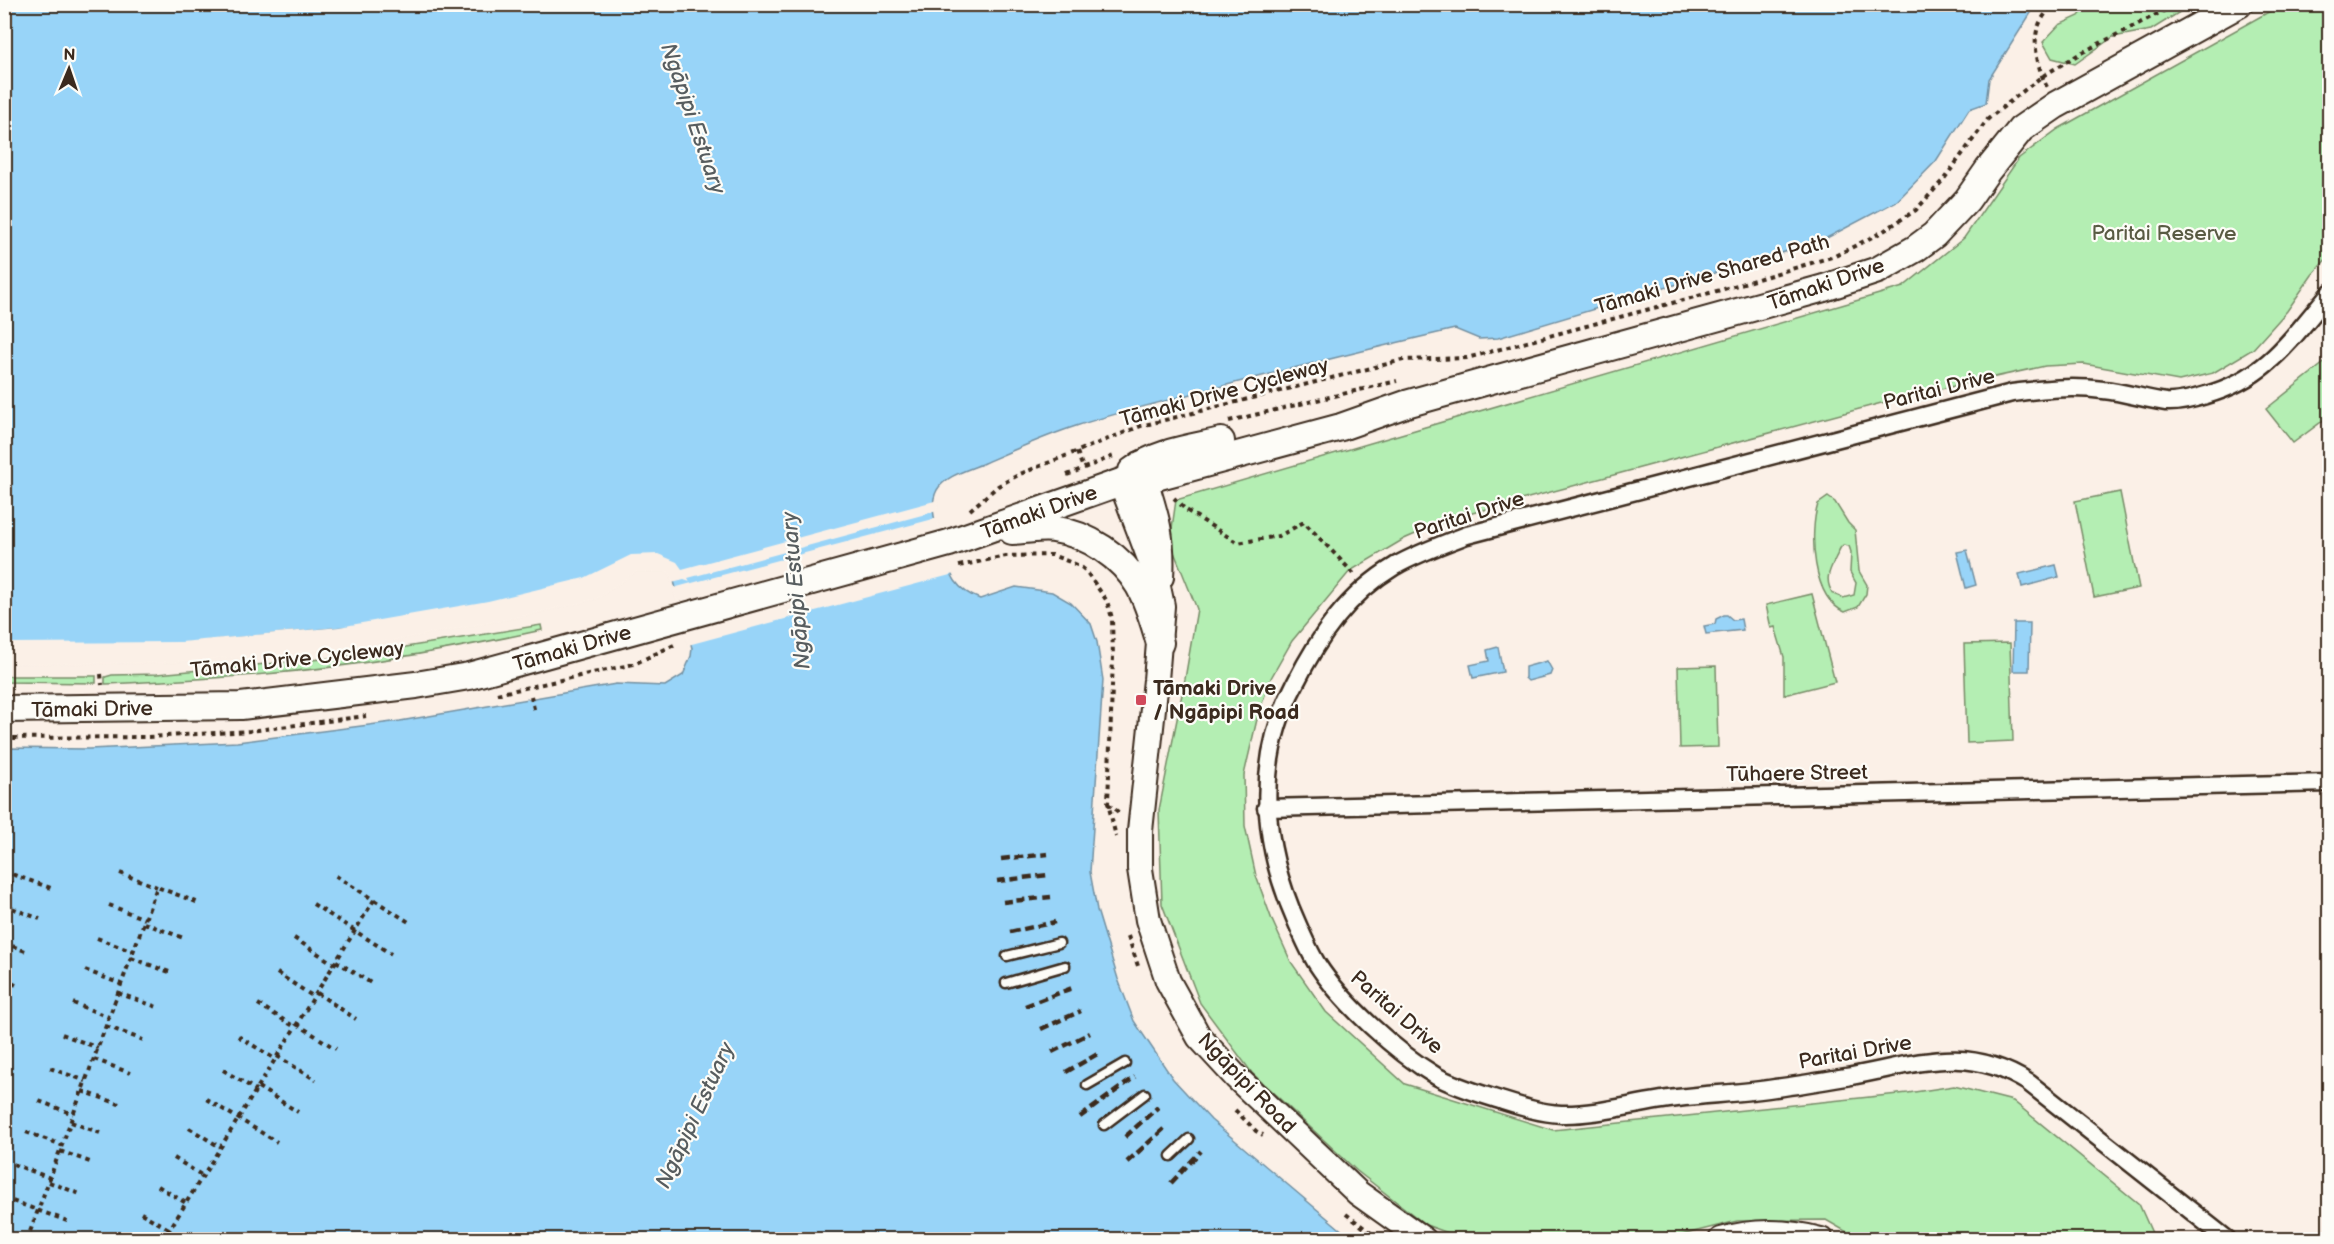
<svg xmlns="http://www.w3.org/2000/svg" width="2334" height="1244" font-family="'Balsamiq Sans',sans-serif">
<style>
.green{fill:#b4eeb3;stroke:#788c68;stroke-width:1.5;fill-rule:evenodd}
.water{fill:#98d4f8;stroke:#7390a1;stroke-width:1.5}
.pier{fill:#fbf0e7}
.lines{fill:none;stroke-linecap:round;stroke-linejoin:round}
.service-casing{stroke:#3b2a1e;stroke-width:13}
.minor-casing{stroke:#3b2a1e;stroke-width:21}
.secondary-casing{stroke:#3b2a1e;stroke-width:28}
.primary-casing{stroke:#3b2a1e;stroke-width:30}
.path{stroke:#3b2a1e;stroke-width:4;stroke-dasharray:4.5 4.5;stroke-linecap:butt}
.service{stroke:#fdfcf7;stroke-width:8}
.minor{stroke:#fdfcf7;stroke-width:16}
.secondary{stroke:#fdfcf7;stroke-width:24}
.primary{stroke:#fdfcf7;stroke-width:26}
.rail{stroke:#3b2a1e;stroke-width:4.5;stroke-dasharray:9 4.5;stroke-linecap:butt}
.poi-dot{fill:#d1495b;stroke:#fdfcf7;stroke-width:2}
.labels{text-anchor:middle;stroke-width:4.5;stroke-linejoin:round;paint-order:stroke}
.park-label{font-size:21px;fill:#595b43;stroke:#fdfcf7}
.street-label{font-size:21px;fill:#3b2a1e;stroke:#fdfcf7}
.poi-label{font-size:21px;font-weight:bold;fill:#3b2a1e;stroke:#fdfcf7;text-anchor:start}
.water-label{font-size:22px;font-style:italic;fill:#575d5f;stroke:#fdfcf7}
</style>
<rect width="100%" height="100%" fill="#fbf0e7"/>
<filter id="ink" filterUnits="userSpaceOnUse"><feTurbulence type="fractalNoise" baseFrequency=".0167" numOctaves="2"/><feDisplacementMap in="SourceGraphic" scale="12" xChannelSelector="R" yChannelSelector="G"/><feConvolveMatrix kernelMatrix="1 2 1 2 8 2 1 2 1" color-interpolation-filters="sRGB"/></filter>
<g filter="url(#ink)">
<g class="green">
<path d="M2088 5V4L2191 5 2151 30 2113 37 2075 64 2052 58 2043 42 2059 25 2079 16Z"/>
<path d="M2281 5H2329V256L2312 275 2287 311 2253 349 2213 373 2179 381 2084 364 2045 366 1900 398 1450 519 1404 539 1350 571 1292 641 1271 678 1258 715 1244 775 1245 826 1256 876 1272 920 1291 962 1326 1012 1405 1084 1553 1130 1908 1093 1954 1086 2013 1101 2139 1204 2152 1233 2150 1239H1859L1826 1220 1737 1221 1666 1239H1465L1426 1225 1357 1171 1252 1073 1200 1003 1162 904 1159 810 1185 679 1197 609 1170 542 1176 500 1903 287 1964 238 2019 158 2058 129Z"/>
<path d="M2329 359V416L2293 443 2266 409Z"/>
<path d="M2120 492 2139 588 2094 597 2075 501Z"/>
<path d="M1828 497 1835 502 1848 523 1855 530 1859 571 1867 585 1866 594 1858 607 1845 612C1812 599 1809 533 1818 504ZM1843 545 1849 546 1851 552 1850 572 1856 583 1854 595 1843 598 1833 594C1824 580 1829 571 1836 557 1839 552 1838 549 1843 545Z"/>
<path d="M1812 594 1835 682 1784 695V657L1775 627 1771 628 1766 605Z"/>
<path d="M541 625 542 630C451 650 359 666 266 674 212 679 159 681 105 684V677L112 675 157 674 344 657Z"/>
<path d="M2010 643 2013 741 1967 743 1964 644Z"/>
<path d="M1716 666 1718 747 1680 748 1678 667Z"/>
<path d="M5 676H96V683L5 682Z"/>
</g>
<g class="water">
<path d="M5 5H2036L1989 79 1986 103 1969 109 1936 161 1897 201 1821 241 1498 338 1479 339 1455 329C1368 349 1281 371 1195 393 1155 404 1115 413 1076 426 1045 436 1014 450 984 463 969 470 946 475 937 490 928 507 937 527 941 543 950 571 951 588 980 599L1016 587 1052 592 1071 603 1091 624 1097 642 1103 680 1090 872 1097 910 1118 979 1134 1021 1173 1079 1211 1120 1352 1239H5V748L89 749 237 742 400 721 616 684 665 686 683 675 691 656 692 648 671 570 636 569 563 605 5 661Z"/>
<path d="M1967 550 1976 585 1966 588 1957 552Z"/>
<path d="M2056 565 2059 577 2022 587 2019 574Z"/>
<path d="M1724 615H1727L1733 620 1741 619 1743 630 1706 634 1704 626 1715 624 1716 619Z"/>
<path d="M2014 623H2030L2029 671H2013Z"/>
<path d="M1498 647 1503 672 1473 678 1470 665 1489 661 1487 650Z"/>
<path d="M1547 661 1552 670 1550 675 1528 681 1525 678V667Z"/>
</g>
<g class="pier">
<path d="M938 500 937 511 688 578 690 582 684 580 672 583 669 573 666 572H636L597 599 526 616 393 641 306 652 165 663 5 664V643L181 642 339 627 488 601 584 578 631 555 658 554 677 562 682 569Z"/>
<path d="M937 518 954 574 688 645 673 588Z"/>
</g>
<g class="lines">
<defs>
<g id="service">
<path d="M1007 956 1059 943"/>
<path d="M1006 983 1065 966"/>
<path d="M1087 1085 1125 1063"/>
<path d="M1104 1125 1145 1094"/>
<path d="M1171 1156 1189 1139"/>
</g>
<g id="minor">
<path d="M1266 808 2330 783"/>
<path d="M2228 1240 2029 1083C1965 1042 1915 1065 1846 1077 1823 1081 1799 1085 1775 1088 1743 1093 1710 1094 1677 1098 1639 1102 1599 1115 1561 1114 1541 1113 1522 1107 1503 1101 1481 1094 1456 1087 1436 1076 1396 1052 1342 1003 1317 964 1309 951 1303 937 1297 923 1262 845 1254 761 1295 684 1319 636 1348 594 1395 566 1418 553 1443 544 1467 535L2012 393C2043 389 2073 386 2103 390 2124 392 2145 399 2166 402 2179 403 2193 399 2206 395 2267 378 2291 339 2330 293"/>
</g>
<g id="secondary">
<path d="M1140 464C1153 507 1164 531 1161 577"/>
<path d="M1121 482 1155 572 1162 606 1156 680 1140 831V869L1148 920 1168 981 1199 1037 1236 1077 1358 1193 1424 1240"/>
<path d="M1721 1240C1755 1230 1787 1231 1821 1240"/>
</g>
<g id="primary">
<path d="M1132 471C1156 452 1192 448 1221 441"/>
<path d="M1012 531C1026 531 1039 527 1053 529 1088 534 1122 557 1139 586 1149 604 1154 624 1160 643"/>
<path d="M4 709 241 706 416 685 469 676 949 543 1121 482 1145 480 1341 427 1406 404 1495 379 1824 288 1878 270 1915 249 1934 235 1967 200 1988 170 2021 129 2056 105 2239 4"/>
</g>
</defs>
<use href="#service" class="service-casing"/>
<use href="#minor" class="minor-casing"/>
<use href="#secondary" class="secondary-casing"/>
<use href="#primary" class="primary-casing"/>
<g class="path">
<path d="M2047 87C2039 72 2031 42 2039 25 2042 17 2048 11 2053 4"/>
<path d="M1229 421 1397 381"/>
<path d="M1077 452 1083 468"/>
<path d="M1067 475 1116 455"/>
<path d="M1174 498 1186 510 1238 543 1279 536 1304 522 1355 575"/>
<path d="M970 510 998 486 1020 474 1141 426 1403 360 1467 358 1717 291 1835 256 1882 232 1916 210 1944 179 1988 119 2041 77 2081 53 2177 4"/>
<path d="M959 566 1006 556 1052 555 1080 566 1086 571 1107 601 1112 618 1113 657 1108 803 1116 837"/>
<path d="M101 674 102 685"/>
<path d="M497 694 634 664 674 645"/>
<path d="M531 696 535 713"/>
<path d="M4 738 148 737 250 731 366 716"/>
<path d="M1108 804 1121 814"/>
<path d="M120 873 157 887"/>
<path d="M374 900 412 924"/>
<path d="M4 902 14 875 51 888"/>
<path d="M313 904 391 954"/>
<path d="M4 905 40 919"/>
<path d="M109 905 145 919"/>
<path d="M144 923 186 939"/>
<path d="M1128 936 1139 969"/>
<path d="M97 938 133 952"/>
<path d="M294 938 334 964"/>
<path d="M4 943 28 952"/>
<path d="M131 958 172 973"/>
<path d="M336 961 374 985"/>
<path d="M85 970 121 984"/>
<path d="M277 973 314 997"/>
<path d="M4 980 16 985"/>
<path d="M118 993 160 1008"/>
<path d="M317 993 356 1019"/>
<path d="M73 1003 109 1017"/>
<path d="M258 1004 295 1027"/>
<path d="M297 1024 336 1049"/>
<path d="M106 1026 143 1040"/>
<path d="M62 1034 98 1048"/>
<path d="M238 1036 275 1059"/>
<path d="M277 1056 316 1080"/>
<path d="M94 1059 130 1073"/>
<path d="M50 1068 86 1081"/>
<path d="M223 1070 256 1090"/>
<path d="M258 1087 298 1112"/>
<path d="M82 1091 119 1104"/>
<path d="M206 1099 277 1142"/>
<path d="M39 1101 73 1114"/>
<path d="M1235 1110 1256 1131 1263 1135"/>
<path d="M71 1122 100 1133"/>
<path d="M189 1128 220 1147"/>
<path d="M26 1132 62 1145"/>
<path d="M60 1151 90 1162"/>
<path d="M174 1158 203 1176"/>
<path d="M13 1164 50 1178"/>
<path d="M49 1182 80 1194"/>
<path d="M158 1186 186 1203"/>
<path d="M4 1198 70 1222"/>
<path d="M141 1213 169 1229"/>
<path d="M1346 1214 1380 1240"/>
<path d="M125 1239 126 1240"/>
<path d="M27 1240 157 887 199 903"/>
<path d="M163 1240 374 900 333 874"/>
</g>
<use href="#service" class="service"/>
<use href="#minor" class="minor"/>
<use href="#secondary" class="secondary"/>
<use href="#primary" class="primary"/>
<g class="rail">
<path d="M1001 859 1048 854"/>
<path d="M997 881 1048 875"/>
<path d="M1003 902 1051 897"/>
<path d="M1010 932 1055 922"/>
<path d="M1025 1006 1072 988"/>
<path d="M1041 1029 1081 1011"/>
<path d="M1052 1052 1090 1033"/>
<path d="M1066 1072 1101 1052"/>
<path d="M1080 1117 1135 1077"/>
<path d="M1125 1137 1158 1107"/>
<path d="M1127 1162 1167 1126"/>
<path d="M1171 1183 1201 1151"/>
</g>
</g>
</g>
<rect class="poi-dot" x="1135" y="694" width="12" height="12" rx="3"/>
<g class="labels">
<g class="park-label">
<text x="2164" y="240">Paritai Reserve</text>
</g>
<g class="street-label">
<text transform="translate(1712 274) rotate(-16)" y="7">Tāmaki Drive Shared Path</text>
<text transform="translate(1826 284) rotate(-19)" y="7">Tāmaki Drive</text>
<text transform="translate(1939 389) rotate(-14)" y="7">Paritai Drive</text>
<text transform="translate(1224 392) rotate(-15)" y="7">Tāmaki Drive Cycleway</text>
<text transform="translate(1039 512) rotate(-20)" y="7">Tāmaki Drive</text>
<text transform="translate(1469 515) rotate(-18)" y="7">Paritai Drive</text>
<text transform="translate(572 648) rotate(-16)" y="7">Tāmaki Drive</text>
<text transform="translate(297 659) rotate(-6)" y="7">Tāmaki Drive Cycleway</text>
<text transform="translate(92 709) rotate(-1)" y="7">Tāmaki Drive</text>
<text transform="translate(1797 773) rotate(-1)" y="7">Tūhaere Street</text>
<text transform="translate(1397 1012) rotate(41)" y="7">Paritai Drive</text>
<text transform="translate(1855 1052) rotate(-10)" y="7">Paritai Drive</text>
<text transform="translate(1247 1083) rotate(46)" y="7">Ngāpipi Road</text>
</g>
<g class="poi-label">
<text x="1153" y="695">Tāmaki Drive<tspan x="1153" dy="24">/ Ngāpipi Road</tspan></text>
</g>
<g class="water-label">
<text transform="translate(694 118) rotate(71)" y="8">Ngāpipi Estuary</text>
<text transform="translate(795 591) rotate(-95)" y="8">Ngāpipi Estuary</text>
<text transform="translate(694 1115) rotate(-65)" y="8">Ngāpipi Estuary</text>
</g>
</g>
<rect width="2334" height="1244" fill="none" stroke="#fdfcf7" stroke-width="24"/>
<rect x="12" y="12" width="2310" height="1220" fill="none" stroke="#3b2a1e" stroke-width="2" filter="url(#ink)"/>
<g transform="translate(69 69) rotate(2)" stroke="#fdfcf7" stroke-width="4.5" paint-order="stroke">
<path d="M0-4.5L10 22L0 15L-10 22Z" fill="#3b2a1e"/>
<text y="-9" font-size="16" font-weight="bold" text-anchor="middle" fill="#3b2a1e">N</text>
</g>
</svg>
